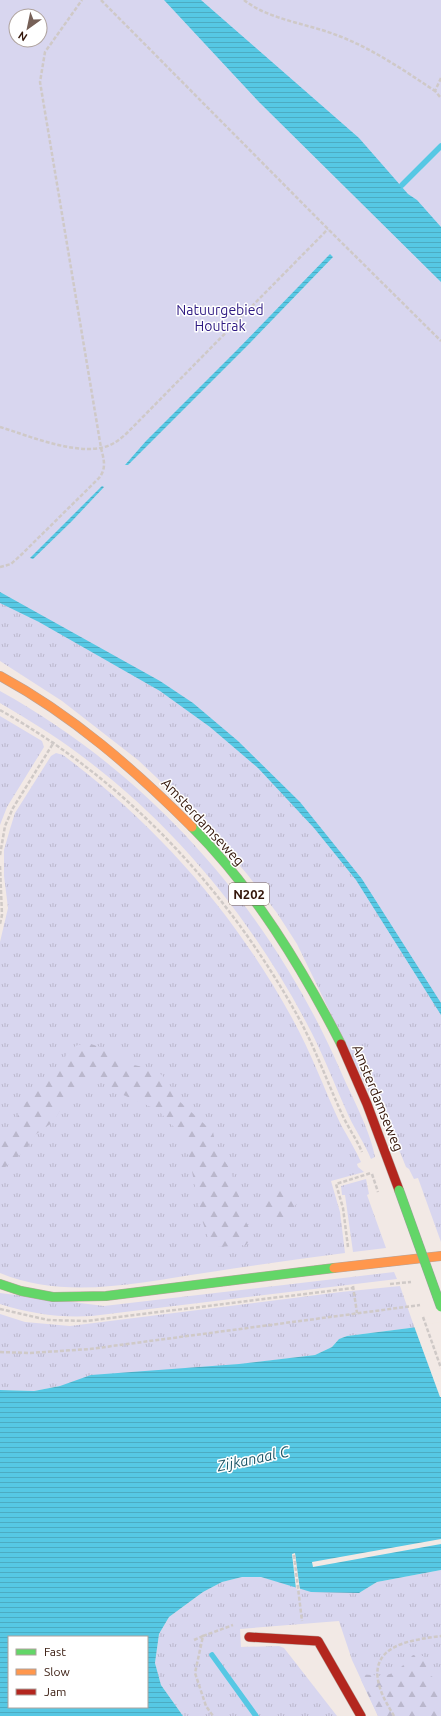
<svg xmlns="http://www.w3.org/2000/svg" width="441" height="1716" font-family="Ubuntu,sans-serif">
<style>
.grass{fill:url(#grass-tufts)}
.forest{fill:url(#forest-firs)}
.green{fill:#d8d6ef;fill-rule:evenodd}
.water{fill:url(#water-rules);fill-rule:evenodd}
.pier{fill:#f2e9e5}
.lines{fill:none;stroke-linecap:round;stroke-linejoin:round}
.stream{stroke:#56c8e4;stroke-width:5.5}
.fast-casing{stroke:#b7a49c;stroke-width:10}
.slow-casing{stroke:#b7a49c;stroke-width:10}
.jam-casing{stroke:#b7a49c;stroke-width:10}
.path{stroke:#cfc9c7;stroke-width:2.5;stroke-dasharray:4 2;stroke-linecap:butt}
.fast{stroke:#63d668;stroke-width:9}
.slow{stroke:#ff974d;stroke-width:9}
.jam{stroke:#b3261e;stroke-width:9}
.fast-bridge-casing{stroke:#98a198;stroke-width:10;stroke-linecap:butt}
.path-bridge{stroke:#cfc9c7;stroke-width:2.5;stroke-dasharray:4 2;stroke-linecap:butt}
.fast-bridge{stroke:#63d668;stroke-width:9}
.labels{text-anchor:middle;stroke-width:3;stroke-linejoin:round;paint-order:stroke}
.shield{fill:#fff;stroke:#715c54;stroke-width:1}
.shield-label{font-size:13px;font-weight:bold;fill:#34160a}
.park-label{font-size:14px;fill:#2e1982;stroke:#fff}
.street-label{font-size:14px;fill:#34160a;stroke:#fff}
.water-label{font-size:15px;font-style:italic;fill:#20596a;stroke:#fff}
</style>
<defs>
<pattern id="grass-tufts" width="24" height="20" patternUnits="userSpaceOnUse"><rect width="24" height="20" fill="#d8d6ef"/><path d="M3 7l-1-3M5 7V3M7 7l1-3M15 17l-1-3M17 17v-4M19 17l1-3" fill="none" stroke="#bab7cc"/></pattern>
<pattern id="forest-firs" width="22" height="20" patternUnits="userSpaceOnUse"><rect width="22" height="20" fill="#d8d6ef"/><path d="M5 1l3.5 6h-7zM16 11l3.5 6h-7z" fill="#bab7cc"/></pattern>
<pattern id="water-rules" width="6" height="5" patternUnits="userSpaceOnUse"><rect width="6" height="5" fill="#56c8e4"/><path d="M0 2.5h6" fill="none" stroke="#4cabc2"/></pattern>
</defs>
<rect width="100%" height="100%" fill="#f2e9e5"/>
<g class="grass">
<path d="M441 347V1242L418 1178 414 1179 409 1169 406 1167 400 1152 395 1146 297 944 277 913 247 874 193 812 138 760 62 701 0 661V431Z"/>
<path d="M0 691C152 775 272 912 341 1072 352 1097 370 1130 375 1157L371 1159C364 1142 353 1127 346 1110 333 1081 322 1051 306 1022 251 918 174 824 79 754 54 735 27 719 0 703Z"/>
<path d="M0 716 42 741 44 747 7 807 0 825Z"/>
<path d="M56 753 63 755C158 826 235 914 292 1018 311 1052 324 1089 341 1125 348 1137 355 1149 361 1162L357 1164 358 1167 364 1172 331 1181 340 1212 345 1253C298 1259 251 1266 204 1273 138 1283 64 1300 0 1273V942L8 908 4 876V850L10 829 15 813 51 756Z"/>
<path d="M366 1179 369 1194 367 1195 386 1248 353 1252 345 1195H342L341 1186Z"/>
<path d="M394 1272 397 1279 92 1316C60 1318 31 1314 0 1304V1293L104 1306Z"/>
<path d="M400 1286 428 1366 441 1416 410 1328 347 1336 339 1339 332 1347 315 1355 60 1386 34 1391 0 1390V1314L25 1322 70 1326 341 1292Z"/>
<path d="M441 1570V1716H378L352 1660 339 1621 240 1629 241 1647 279 1646 284 1648 337 1716H183L161 1685 155 1663 159 1634 169 1617 203 1592 222 1582 242 1577H261L280 1582 359 1593 377 1582Z"/>
</g>
<g class="forest">
<path d="M91 1044 112 1051 134 1065 156 1070 167 1080 178 1100 213 1132 217 1150 230 1169 239 1196 244 1218 253 1236 246 1245 218 1247 209 1240 201 1217 187 1146 174 1127 158 1110 121 1094 102 1080 89 1079 84 1083 74 1098 62 1107 53 1122 35 1135 25 1151 0 1171V1144L12 1130 22 1106 54 1075 70 1049 78 1045Z"/>
<path d="M277 1187 292 1194 296 1204 291 1214 274 1221 265 1212 263 1198Z"/>
<path d="M413 1655 423 1656 427 1662 426 1670 431 1676 441 1682V1716H378L361 1680 364 1675C372 1674 379 1677 387 1675 397 1673 406 1662 413 1655Z"/>
</g>
<path class="green" d="M0 0H441V1009L364 887 273 778 202 715 0 597ZM16 16H40V40H16Z"/>
<g class="water">
<path d="M164 0H201L359 138 408 194 417 200 441 227V282L259 102Z"/>
<path d="M330 254 333 257 248 345 128 465H125L146 441 237 350Z"/>
<path d="M102 486 104 487 72 521 33 559 30 558Z"/>
<path d="M0 592 160 681 193 703 238 741 300 802 362 879 441 1003V1015L356 880 314 828 258 768 210 727 160 691 39 622 0 603Z"/>
<path d="M441 1324V1570L377 1582 359 1593 311 1592 261 1577H242L222 1582 203 1592 169 1617 159 1634 155 1663 161 1685 183 1716H0V1390L34 1391 60 1386 91 1375 239 1364 315 1355 332 1347 339 1339 347 1336ZM9 1637H147V1707H9Z"/>
</g>
<g class="pier">
<path d="M441 1322V1397H440L414 1326Z"/>
<path d="M441 1539V1544L313 1567 312 1562Z"/>
<path d="M295 1553 300 1590 296 1589 292 1554Z"/>
</g>
<g class="lines">
<g class="stream">
<path d="M402 185 441 146"/>
<path d="M212 1655 256 1716"/>
</g>
<defs>
<g id="fast">
<path d="M192 827C254 889 301 966 341 1044"/>
<path d="M0 1284 21 1291 53 1297 106 1296 334 1268"/>
</g>
<g id="slow">
<path d="M0 676C72 715 134 769 192 827"/>
<path d="M334 1268 441 1256"/>
</g>
<g id="jam">
<path d="M341 1044 367 1104 399 1190"/>
<path d="M249 1637 318 1641 361 1716"/>
</g>
</defs>
<use href="#fast" class="fast-casing"/>
<use href="#slow" class="slow-casing"/>
<use href="#jam" class="jam-casing"/>
<g class="path">
<path d="M101 0 328 229 441 341"/>
<path d="M244 0C269 20 310 24 339 36 373 49 405 71 435 91"/>
<path d="M441 78 435 91 441 98"/>
<path d="M0 427C30 436 85 460 114 443 119 440 124 436 128 432L328 229"/>
<path d="M0 567 11 564 22 554 98 479C107 469 104 460 101 448L40 82 45 52 82 0"/>
<path d="M0 710C126 781 225 887 296 1013 314 1045 326 1079 341 1112 347 1126 356 1138 362 1152"/>
<path d="M0 855 5 826 13 808 54 742"/>
<path d="M0 866 2 915 0 924"/>
<path d="M348 1247 343 1208 336 1184 371 1173"/>
<path d="M390 1284 411 1282"/>
<path d="M353 1286 357 1313"/>
<path d="M0 1309 48 1320 86 1321 353 1288"/>
<path d="M0 1352 30 1353 90 1349 420 1305"/>
<path d="M294 1555 302 1621"/>
<path d="M203 1636 233 1625"/>
<path d="M194 1640 203 1636 195 1673 206 1706 213 1716"/>
<path d="M394 1716C389 1707 383 1698 380 1688 366 1645 411 1640 441 1636"/>
</g>
<use href="#fast" class="fast"/>
<use href="#slow" class="slow"/>
<use href="#jam" class="jam"/>
<defs>
<path id="fast-bridge" d="M399 1190 441 1307"/>
</defs>
<use href="#fast-bridge" class="fast-bridge-casing"/>
<g class="path-bridge">
<path d="M372 1174 378 1192"/>
<path d="M423 1317 441 1368"/>
</g>
<use href="#fast-bridge" class="fast-bridge"/>
</g>
<g class="labels">
<rect class="shield" x="229" y="883" width="40" height="22" rx="3"/>
<g class="shield-label">
<text x="249" y="899">N202</text>
</g>
<g class="park-label">
<text x="220" y="315">Natuurgebied<tspan x="220" dy="16">Houtrak</tspan></text>
</g>
<g class="street-label">
<text transform="translate(203 822) rotate(47)" y="5">Amsterdamseweg</text>
<text transform="translate(378 1098) rotate(68)" y="5">Amsterdamseweg</text>
</g>
<g class="water-label">
<text transform="translate(253 1459) rotate(-12)" y="5">Zijkanaal C</text>
</g>
</g>
<rect x="8" y="1636" width="140" height="72" fill="#ffffff" stroke="#aea29d"/>
<rect x="16" y="1649" width="20" height="6" fill="#63d668" stroke="#aea29d"/>
<text x="44" y="1656" font-size="12" fill="#34160a">Fast</text>
<rect x="16" y="1669" width="20" height="6" fill="#ff974d" stroke="#aea29d"/>
<text x="44" y="1676" font-size="12" fill="#34160a">Slow</text>
<rect x="16" y="1689" width="20" height="6" fill="#b3261e" stroke="#aea29d"/>
<text x="44" y="1696" font-size="12" fill="#34160a">Jam</text>
<g transform="translate(28 28) rotate(213)"><circle r="19" fill="#ffffff" stroke="#aea29d"/>
<path d="M0-3L7 15L0 10L-7 15Z" fill="#766057"/>
<text y="-6" font-size="11" font-weight="bold" text-anchor="middle" fill="#34160a">N</text>
</g>
</svg>
